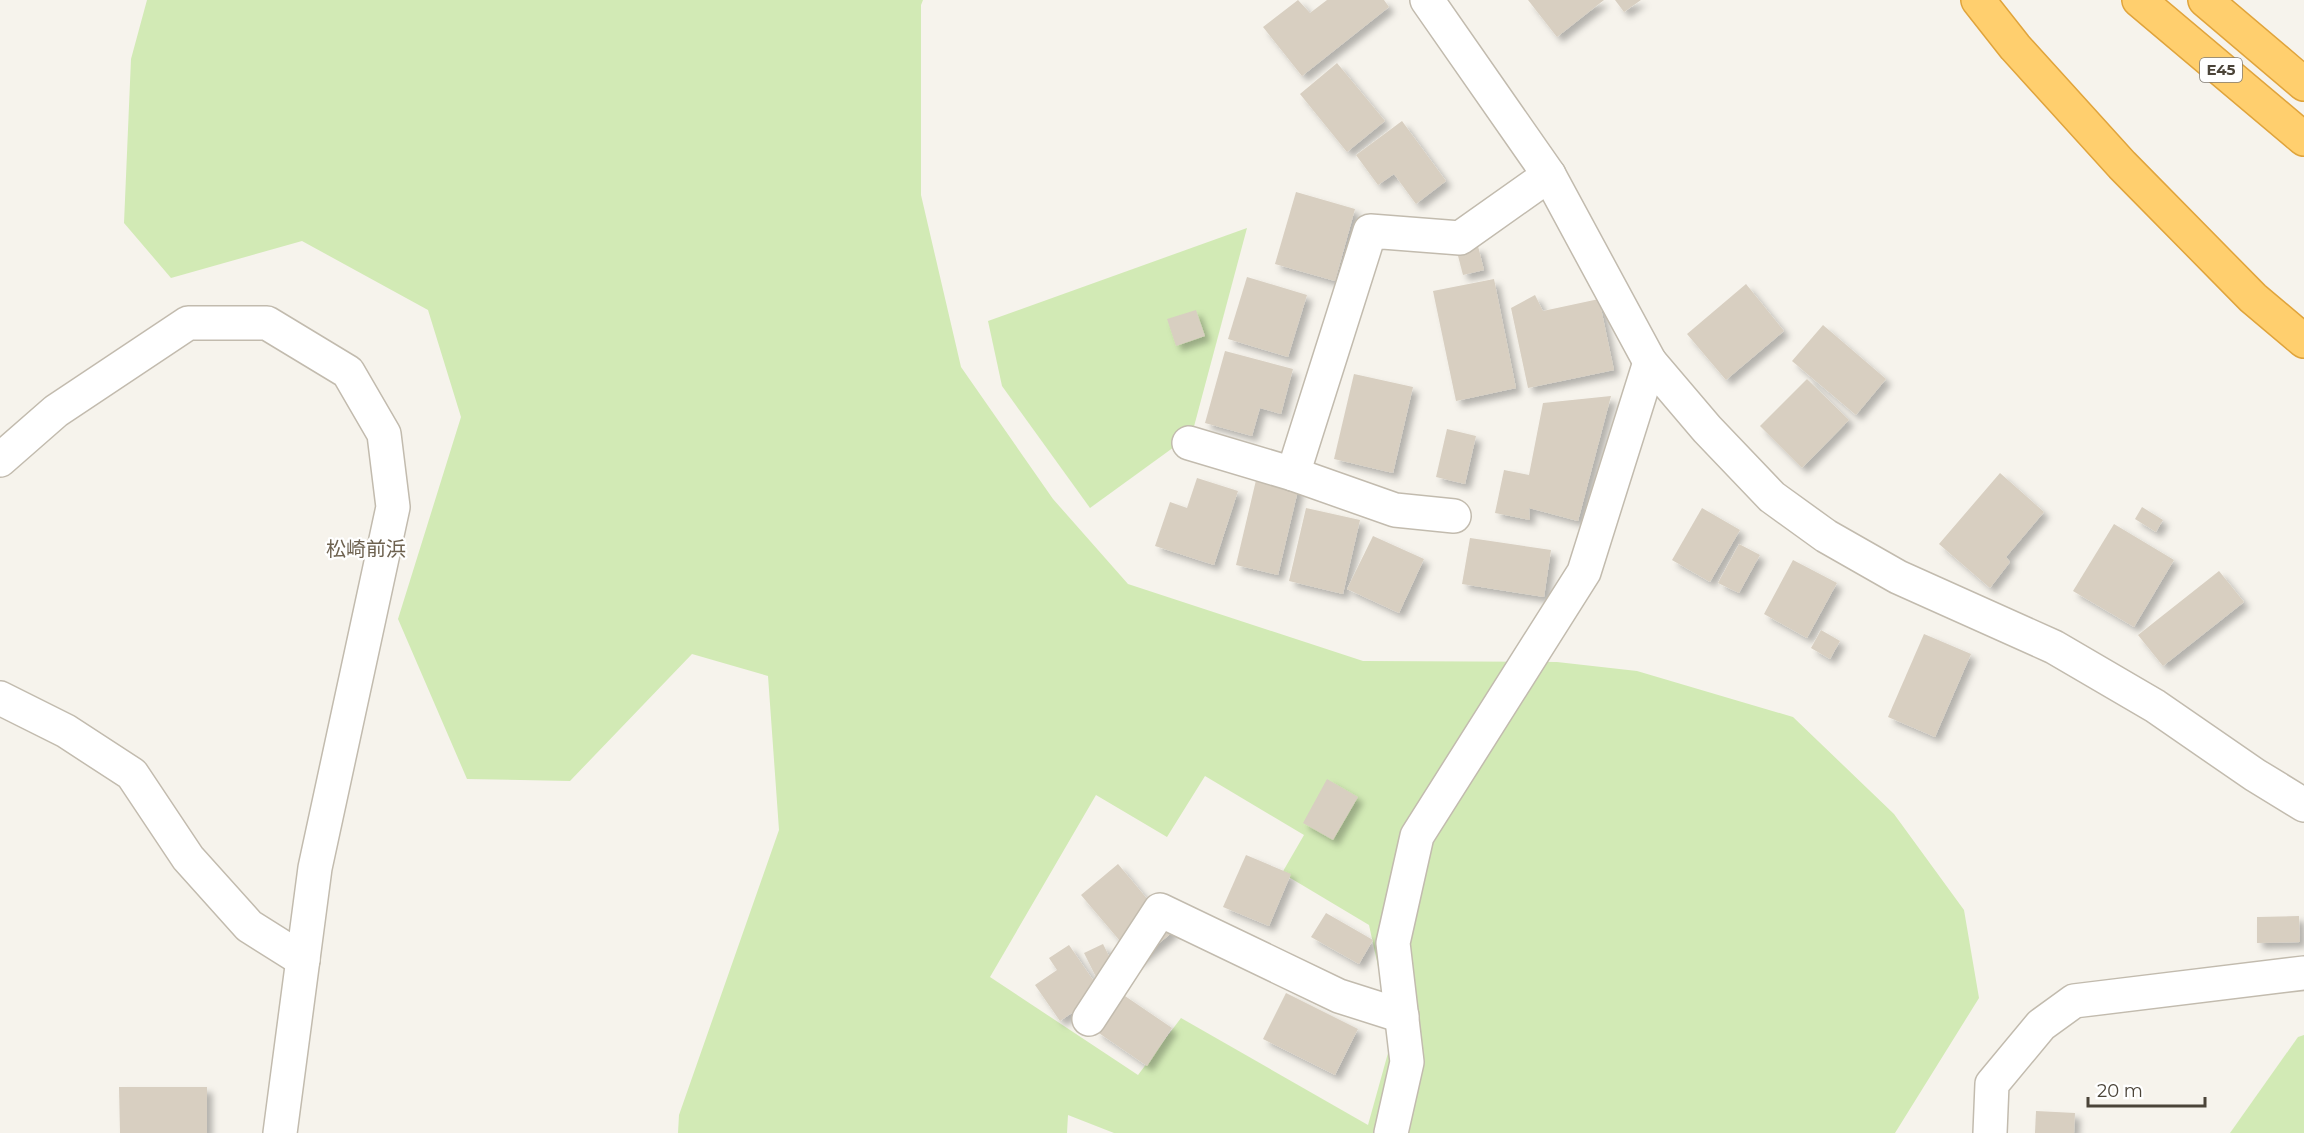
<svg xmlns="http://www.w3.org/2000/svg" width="2304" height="1133" font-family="Montserrat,'Noto Sans JP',sans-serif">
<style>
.green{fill:#d2eab5;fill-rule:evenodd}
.building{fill:#d8cfc1;filter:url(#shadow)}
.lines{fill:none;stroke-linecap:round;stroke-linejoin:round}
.minor-casing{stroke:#c2bbae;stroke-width:36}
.highway-casing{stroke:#e0a43c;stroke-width:36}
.minor{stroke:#fff;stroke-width:33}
.highway{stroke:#ffcf6e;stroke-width:33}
.labels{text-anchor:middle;stroke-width:4.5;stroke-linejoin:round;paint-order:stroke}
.shield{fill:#fff;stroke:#817c74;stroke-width:1.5}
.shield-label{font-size:15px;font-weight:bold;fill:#4b4439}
.quarter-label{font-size:20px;fill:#6e6250;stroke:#fff}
</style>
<defs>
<filter id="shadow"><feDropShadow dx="5.5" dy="5.5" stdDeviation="3" flood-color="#0004"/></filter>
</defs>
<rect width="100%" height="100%" fill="#f6f3ec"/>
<g class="green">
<path d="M147 0H923L921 5V195L961 367 1053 499 1128 584 1363 661 1557 662 1637 671 1793 717 1894 814 1964 910 1979 998 1895 1133H1114L1068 1115 1067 1133H678L679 1115 779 830 768 676 692 654 570 781 467 779 398 619 461 417 428 310 302 241 171 278 124 223 131 59ZM1205 776 1304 835 1282 873 1369 925 1393 1035 1368 1125 1181 1018 1138 1075 990 977 1096 795 1167 837Z"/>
<path d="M1247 228 1192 434 1090 508 1002 386 988 321Z"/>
<path d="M2304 1035V1133H2230L2298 1037Z"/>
</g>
<g class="building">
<path d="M1298 0 1310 13 1327 0H1384L1389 7 1302 76 1263 27Z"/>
<path d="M1528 0H1604L1557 37Z"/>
<path d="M1615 0H1641L1624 12Z"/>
<path d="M1337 63 1385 121 1347 152 1300 94Z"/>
<path d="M1402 121 1446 181 1416 204 1394 174 1378 185 1356 155Z"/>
<path d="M1296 192 1355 209 1335 281 1275 264Z"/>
<path d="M1478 246 1484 270 1463 275 1457 252Z"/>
<path d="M1247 277 1307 295 1288 357 1228 339Z"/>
<path d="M1494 279 1516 388 1456 401 1433 291Z"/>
<path d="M1746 284 1784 331 1726 380 1687 334Z"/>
<path d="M1535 295 1543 311 1599 299 1614 370 1528 388 1511 308Z"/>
<path d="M1196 310 1205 336 1176 346 1167 319Z"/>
<path d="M1823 325 1886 379 1856 415 1792 361Z"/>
<path d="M1225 351 1293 369 1281 414 1260 408 1252 436 1205 423Z"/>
<path d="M1354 374 1413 387 1393 473 1334 459Z"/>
<path d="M1807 379 1849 420 1802 468 1760 426Z"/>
<path d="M1611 396 1578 521 1529 508 1530 520 1495 513 1504 470 1529 475 1543 403Z"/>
<path d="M1447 429 1476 436 1465 484 1436 477Z"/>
<path d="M2000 473 2044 512 2006 557 2010 562 1990 588 1939 544Z"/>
<path d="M1257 476 1299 486 1278 575 1236 565Z"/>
<path d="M1197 478 1238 491 1214 565 1155 546 1170 502 1187 508Z"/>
<path d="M2142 507 2163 520 2156 532 2135 519Z"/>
<path d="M1306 508 1360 520 1343 594 1289 581Z"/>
<path d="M1702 508 1740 530 1710 582 1672 560Z"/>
<path d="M2114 524 2174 560 2134 627 2073 591Z"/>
<path d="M1373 536 1424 559 1399 613 1347 589Z"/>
<path d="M1470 538 1551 550 1544 597 1462 584Z"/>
<path d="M1739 544 1760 555 1739 593 1718 583Z"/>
<path d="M1793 560 1837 583 1807 638 1764 614Z"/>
<path d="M2219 571 2244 602 2163 666 2138 635Z"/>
<path d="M1821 630 1840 641 1830 659 1811 648Z"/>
<path d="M1924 634 1971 654 1935 737 1888 717Z"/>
<path d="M1327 779 1358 797 1333 840 1303 823Z"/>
<path d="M1246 855 1291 874 1269 926 1223 907Z"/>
<path d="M1118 864 1174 931 1137 961 1081 895Z"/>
<path d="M1326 913 1373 940 1359 964 1311 937Z"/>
<path d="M2299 916 2300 942 2257 943V917Z"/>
<path d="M1103 944 1119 976 1100 985 1084 953Z"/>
<path d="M1069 945 1102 993 1060 1021 1035 985 1057 970 1049 958Z"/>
<path d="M1286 993 1358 1029 1335 1075 1263 1039Z"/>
<path d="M1122 994 1172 1028 1147 1066 1096 1031Z"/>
<path d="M119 1087H207V1133H120Z"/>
<path d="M2036 1111 2075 1113 2074 1133H2035Z"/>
</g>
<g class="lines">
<defs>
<g id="minor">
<path d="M1427 0 1549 175 1650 362 1707 429 1772 497 1826 536 1898 577 2054 647 2155 706 2255 775 2304 805"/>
<path d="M1189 443 1293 474 1395 510 1454 516"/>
<path d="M0 460 56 411 188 323H267L348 372 384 434 393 507 315 868 280 1133"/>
<path d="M1293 474 1370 231 1460 238 1549 175"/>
<path d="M0 698 66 731 132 774 188 858 249 926 303 960"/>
<path d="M1089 1019 1160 910 1339 996 1402 1016"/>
<path d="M1391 1133 1407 1062 1393 943 1417 836 1584 572 1650 362"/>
<path d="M1990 1133 1992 1084 2041 1025 2074 1001 2304 973"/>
</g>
<g id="highway">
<path d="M1978 0 2015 47 2122 165 2253 298 2304 341"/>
<path d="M2139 0 2304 139"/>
<path d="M2205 0 2304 84"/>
</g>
</defs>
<use href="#minor" class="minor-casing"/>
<use href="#highway" class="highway-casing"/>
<use href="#minor" class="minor"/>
<use href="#highway" class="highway"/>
</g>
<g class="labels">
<rect class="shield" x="2200" y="58" width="42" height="24" rx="4.5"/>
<g class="shield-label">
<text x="2221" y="75">E45</text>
</g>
<g class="quarter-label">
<text x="366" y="556">松崎前浜</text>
</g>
</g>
<path d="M2088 1097v9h117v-9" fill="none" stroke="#4b4439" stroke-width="3"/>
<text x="2097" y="1097" font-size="18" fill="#4b4439" stroke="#ffffff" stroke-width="4.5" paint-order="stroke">20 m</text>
</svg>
